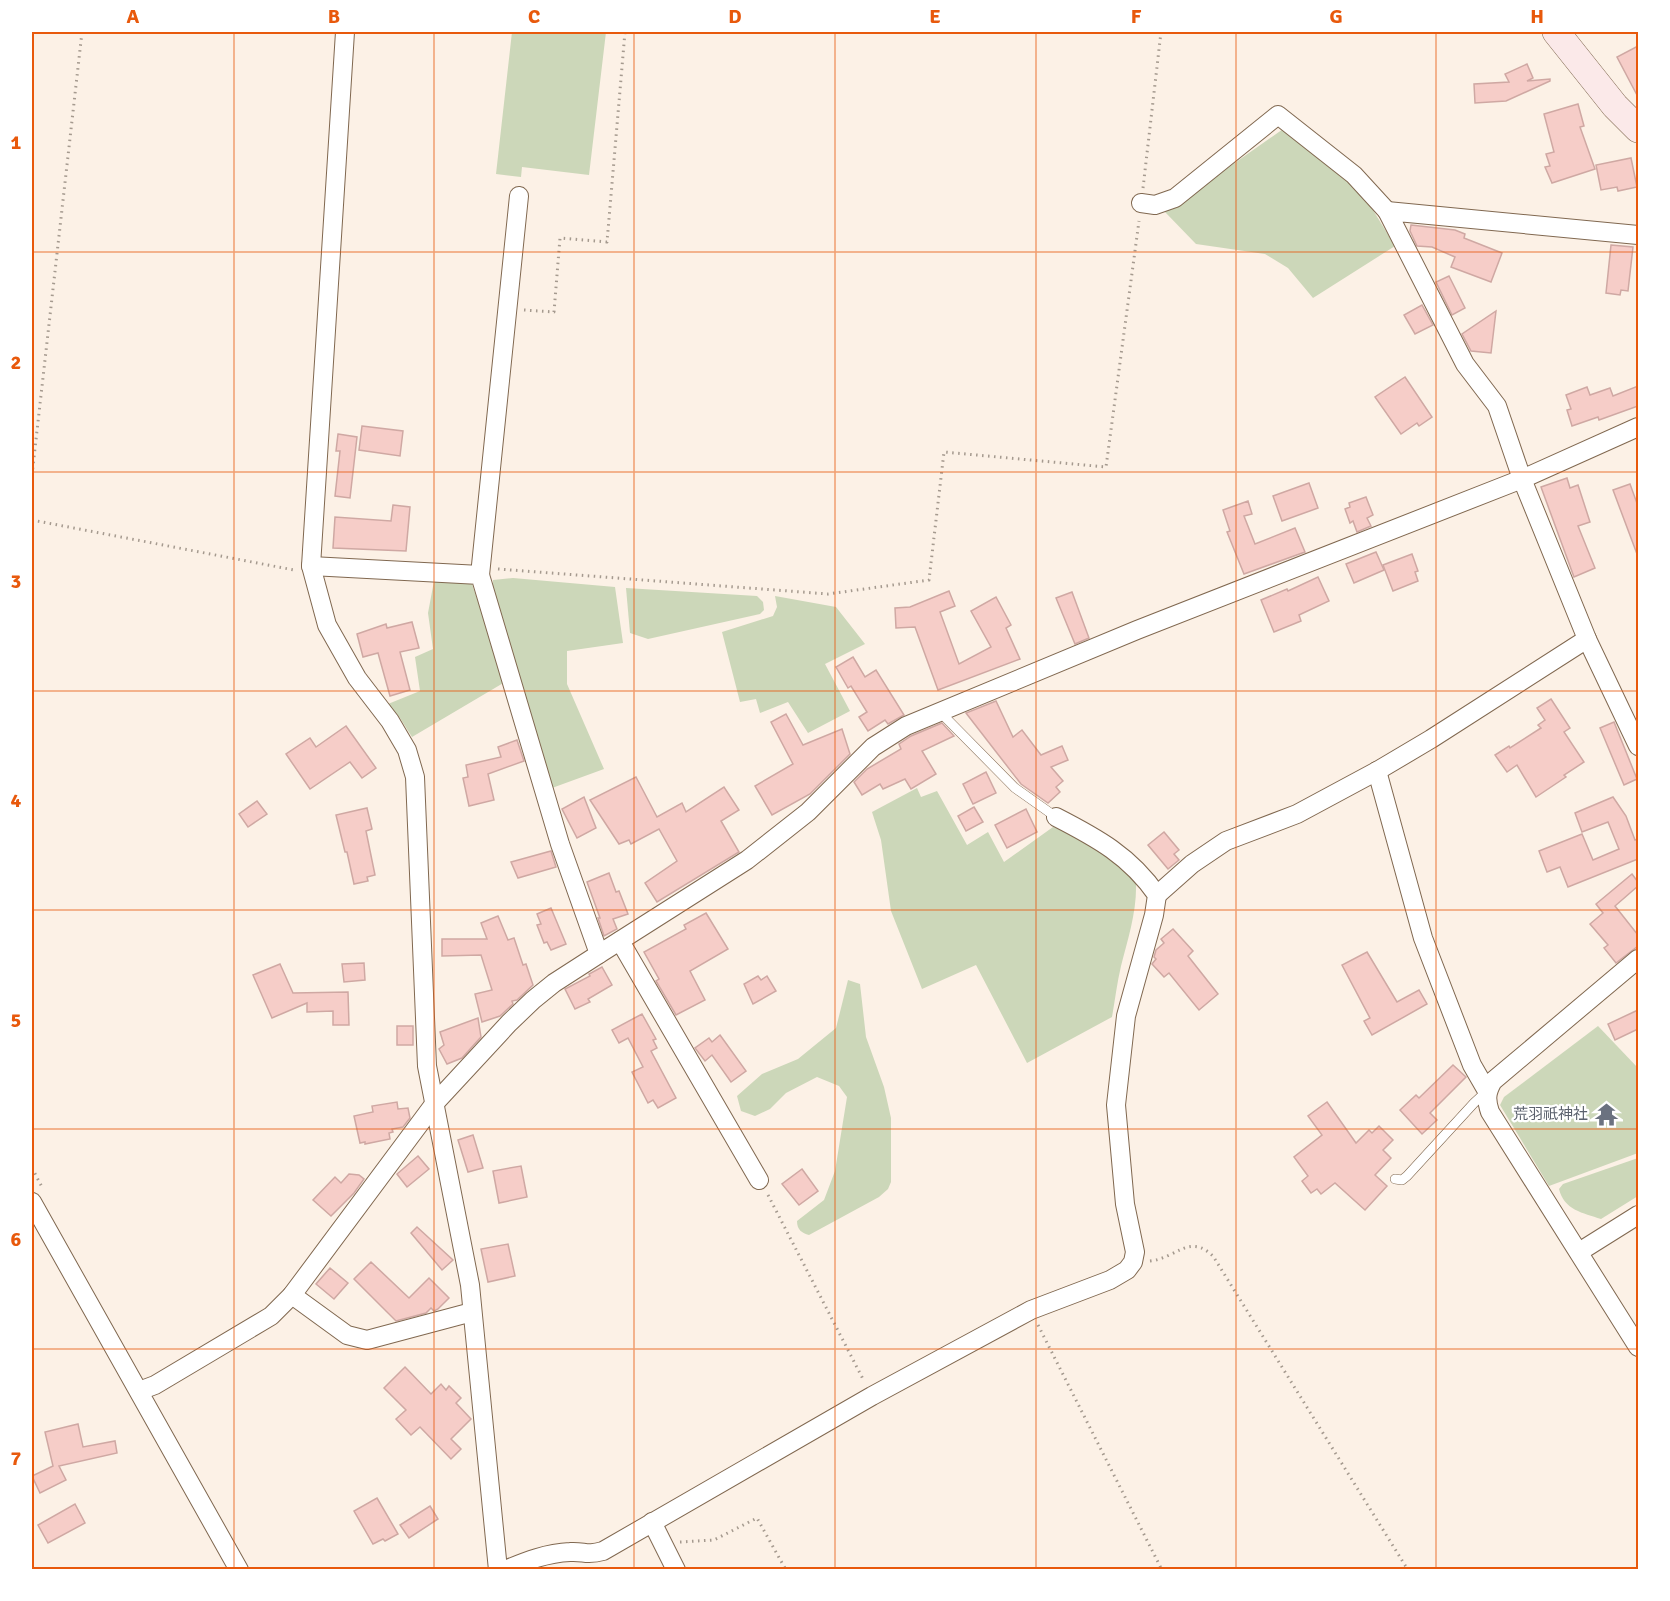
<svg xmlns="http://www.w3.org/2000/svg" width="1670" height="1601" font-family="Signika,'Noto Sans JP',sans-serif">
<style>
.green{fill:#ccd7b9}
.building{fill:#f6cdc8;stroke:#cfa8a3;stroke-width:1.5}
.lines{fill:none;stroke-linecap:round;stroke-linejoin:round}
.lane-casing{stroke:#806850;stroke-width:10}
.street-casing{stroke:#806850;stroke-width:20}
.secondary-casing{stroke:#806850;stroke-width:28}
.path{stroke:#a59a8f;stroke-width:3;stroke-dasharray:1.5 4.5;stroke-linecap:butt}
.lane{stroke:#fff;stroke-width:9}
.street{stroke:#fff;stroke-width:18}
.secondary{stroke:#fbe9e9;stroke-width:27}
.grid{fill:none;stroke:#e8590c;stroke-width:1.5;stroke-opacity:0.55}
.labels{text-anchor:middle;stroke-width:4.5;stroke-linejoin:round;paint-order:stroke}
.worship-label{font-size:15px;fill:#5b616d;stroke:#fff;text-anchor:end}
.neatline{fill:none;stroke:#e8590c;stroke-width:2}
.grid-label{font-size:20px;text-anchor:middle;font-weight:bold;fill:#e8590c}
</style>
<rect width="100%" height="100%" fill="#fcf1e6"/>
<g class="green">
<path d="M512 32H606L589 175 522 167 521 177 496 174Z"/>
<path d="M1286 127 1365 197 1395 246 1313 298 1288 268 1265 254 1196 244 1165 212Z"/>
<path d="M513 578 615 587 623 643 567 651V684L604 769 552 788 493 590V580Z"/>
<path d="M434 581H471L505 682 412 737 400 718 388 704 420 691 415 657 433 649 428 613Z"/>
<path d="M626 588 757 596 763 602 764 610 760 614 648 639 630 633Z"/>
<path d="M775 596 836 607 865 644 825 664 850 711 808 733 788 702 760 713 756 699 740 702 722 632 773 616 777 607Z"/>
<path d="M917 788 921 797 937 791 967 845 988 832 1004 862 1053 827 1064 829 1105 851 1136 883C1137 911 1128 939 1121 966 1117 983 1115 1000 1112 1017L1027 1063 976 965 922 989 891 911 881 840 872 812Z"/>
<path d="M848 980 860 984 866 1037 884 1087 891 1118V1182L888 1189 879 1197 809 1235C802 1233 797 1230 797 1221L824 1200 835 1171 847 1097 839 1086 817 1077 786 1093 770 1109 755 1116 741 1111 737 1096 762 1074 798 1059 836 1028Z"/>
<path d="M1598 1026 1638 1068V1153L1549 1186 1500 1105 1504 1097Z"/>
<path d="M1638 1158V1196L1601 1219C1583 1213 1564 1210 1559 1189L1563 1184Z"/>
</g>
<g class="building">
<path d="M1638 46V97L1617 57Z"/>
<path d="M1527 64 1533 78 1527 81 1550 79V81L1506 101 1475 103 1474 84 1509 82 1505 74Z"/>
<path d="M1578 104 1584 126 1580 127 1595 169 1552 183 1545 167 1550 166 1546 154 1554 152 1544 114Z"/>
<path d="M1631 158 1637 187 1618 191 1617 187 1601 190 1596 165Z"/>
<path d="M1411 225 1455 230 1465 234 1464 238 1502 253 1491 282 1451 267 1455 257 1432 247 1417 246 1410 231Z"/>
<path d="M1611 245 1633 247 1628 291 1621 290 1620 295 1606 293Z"/>
<path d="M1449 276 1465 308 1452 315 1436 282Z"/>
<path d="M1422 305 1433 325 1415 334 1404 315Z"/>
<path d="M1496 311 1491 353 1471 351 1462 334Z"/>
<path d="M1405 377 1432 417 1419 426 1417 423 1401 434 1375 397Z"/>
<path d="M1638 386V406L1599 420 1598 417 1572 426 1567 410 1571 409 1566 395 1587 387 1590 395 1610 388 1613 396Z"/>
<path d="M362 426 403 431 400 456 359 450Z"/>
<path d="M338 434 357 437 350 498 335 496 340 451H336Z"/>
<path d="M1567 478 1570 488 1578 485 1590 522 1578 526 1595 568 1574 577 1541 487Z"/>
<path d="M1309 483 1318 508 1282 521 1273 496Z"/>
<path d="M1630 484 1638 506 1637 554 1613 490Z"/>
<path d="M1366 497 1373 515 1367 518 1371 526 1357 532 1353 521 1350 523 1345 509 1350 507 1349 503Z"/>
<path d="M1248 501 1252 514 1244 516 1255 544 1295 528 1305 552 1244 574 1227 532 1230 531 1223 510Z"/>
<path d="M393 505 410 507 406 551 333 548 335 517 391 521Z"/>
<path d="M1376 552 1384 570 1354 583 1346 564Z"/>
<path d="M1412 554 1418 571 1415 572 1418 581 1393 591 1383 565Z"/>
<path d="M1318 577 1329 601 1299 615 1301 621 1274 632 1261 600 1287 589 1288 591Z"/>
<path d="M949 591 955 606 940 612 959 664 991 647 971 611 996 597 1011 625 1006 628 1020 659 938 690 915 627 896 628 895 608 910 607Z"/>
<path d="M1072 592 1089 638 1075 644 1056 598Z"/>
<path d="M412 622 419 648 400 652 410 690 390 696 378 653 363 657 357 634 386 624 387 628Z"/>
<path d="M853 657 865 677 876 670 904 715 888 724 885 720 868 731 859 717 867 712 851 686 848 688 836 667Z"/>
<path d="M1551 699 1570 728 1564 732 1584 762 1564 775 1566 777 1536 797 1517 765 1507 772 1495 755 1509 746 1510 748 1541 728 1538 725 1545 720 1537 708Z"/>
<path d="M996 701 1013 737 1022 730 1041 755 1062 746 1068 760 1051 767 1063 781 1056 787 1060 792 1048 803 1021 784 966 713Z"/>
<path d="M786 714 803 745 842 729 850 754 810 794 772 815 755 786 793 764 771 722Z"/>
<path d="M1614 722 1637 779 1624 785 1600 728Z"/>
<path d="M942 723 954 736 922 751 936 774 911 789 905 779 883 789 880 784 862 795 854 782 867 769 901 749 899 744 911 736Z"/>
<path d="M346 726 376 768 362 778 350 762 310 789 286 754 310 738 316 747Z"/>
<path d="M517 740 524 761 488 774 494 800 469 806 463 778 468 777 466 765 501 757 498 747Z"/>
<path d="M986 772 996 793 973 804 963 784Z"/>
<path d="M636 777 657 817 682 803 686 812 724 787 739 810 721 821 739 852 657 902 645 883 677 861 659 829 631 844 629 840 619 844 590 800Z"/>
<path d="M584 797 596 828 577 838 562 809Z"/>
<path d="M1613 797 1626 816 1635 840 1638 839V859L1568 887 1560 867 1547 872 1539 851 1582 834 1593 860 1619 849 1608 822 1582 832 1575 813Z"/>
<path d="M257 801 267 814 248 827 239 814Z"/>
<path d="M974 807 983 822 966 831 958 816Z"/>
<path d="M367 808 372 829 366 831 375 875 367 877 368 881 354 884 347 852H345L336 815Z"/>
<path d="M1026 809 1037 832 1007 848 995 825Z"/>
<path d="M1164 832 1179 850 1174 854 1179 860 1168 869 1148 845Z"/>
<path d="M551 851 556 867 518 878 511 862Z"/>
<path d="M609 873 616 892 619 891 628 914 613 919 617 929 604 936 598 918H600L587 882Z"/>
<path d="M1632 874 1638 882V886L1615 906 1638 935V946L1616 963 1604 948 1608 945 1590 924 1603 913 1596 904Z"/>
<path d="M551 908 566 944 551 950 547 942 544 943 537 925 541 924 537 914Z"/>
<path d="M706 913 728 949 690 971 705 1000 676 1015 656 981 659 979 644 952 686 929 684 925Z"/>
<path d="M498 916 508 940 514 938 523 965 526 964 533 985 517 1000 512 1001 513 1004 500 1016 482 1022 475 994 492 990 481 955 442 956V939H487L481 923Z"/>
<path d="M1173 929 1193 951 1188 956 1218 994 1199 1010 1169 973 1164 977 1152 964 1156 959 1154 957 1156 950 1164 943 1161 939Z"/>
<path d="M1367 952 1397 1002 1419 990 1427 1004 1372 1035 1364 1021 1370 1018 1342 965Z"/>
<path d="M364 963 365 980 344 982 342 964Z"/>
<path d="M280 964 293 993 348 992 349 1025H333V1011L307 1012V1003L272 1018 253 975Z"/>
<path d="M602 967 612 985 588 999 590 1002 575 1009 565 989 590 976 589 974Z"/>
<path d="M758 976 761 980 767 976 776 991 753 1004 744 984Z"/>
<path d="M1638 1010V1029L1615 1040 1608 1024Z"/>
<path d="M642 1014 656 1039 653 1040 657 1048 651 1051 676 1098 658 1108 653 1100 648 1103 632 1072 643 1067 628 1038 619 1043 612 1030Z"/>
<path d="M478 1018 481 1037 462 1058 447 1064 439 1049 444 1045 440 1032Z"/>
<rect x="397" y="1026" width="16" height="19"/>
<path d="M720 1035 746 1071 731 1082 712 1055 705 1061 695 1048 709 1038 712 1042Z"/>
<path d="M1453 1065 1466 1077 1430 1113 1437 1120 1422 1134 1400 1110 1416 1095 1419 1098Z"/>
<path d="M397 1102 398 1109 408 1108 410 1118 403 1127 392 1129 393 1132 389 1133 390 1139 365 1144V1142L360 1143 354 1116 373 1112 372 1106Z"/>
<path d="M1327 1102 1356 1143 1369 1130 1372 1133 1379 1126 1393 1140 1383 1150 1391 1158 1375 1175 1387 1186 1365 1210 1335 1183 1321 1194 1317 1189 1311 1193 1302 1181 1308 1176 1294 1157 1322 1135 1308 1116Z"/>
<path d="M473 1135 483 1168 468 1172 458 1140Z"/>
<path d="M418 1156 429 1169 407 1187 397 1174Z"/>
<path d="M521 1166 527 1197 499 1203 493 1171Z"/>
<path d="M802 1169 818 1191 799 1205 782 1184Z"/>
<path d="M349 1174 359 1175 364 1179 354 1193 331 1216 313 1200 335 1177 341 1183Z"/>
<path d="M417 1227 453 1260 442 1270 411 1233Z"/>
<path d="M508 1244 515 1276 488 1282 481 1249Z"/>
<path d="M371 1262 409 1298 429 1278 449 1298 438 1309 434 1311 431 1308 426 1313 396 1321 354 1279Z"/>
<path d="M330 1268 348 1283 334 1299 316 1284Z"/>
<path d="M405 1367 431 1394 441 1384 446 1390 449 1386 461 1398 456 1403 471 1419 451 1439 461 1449 451 1459 420 1427 411 1435 396 1419 406 1410 384 1388Z"/>
<path d="M78 1424 83 1447 115 1441 117 1453 59 1466 66 1480 40 1493 32 1476 53 1466 45 1432Z"/>
<path d="M377 1498 398 1534 385 1541 383 1539 373 1544 354 1511Z"/>
<path d="M75 1504 85 1523 48 1543 38 1525Z"/>
<path d="M430 1506 438 1519 409 1538 400 1525Z"/>
</g>
<g class="lines">
<defs>
<g id="lane">
<path d="M939 711 1015 788 1056 817"/>
<path d="M1395 1179 1402 1180 1407 1176 1474 1103 1487 1091"/>
</g>
<g id="street">
<path d="M345 32 311 566 327 625 357 678 390 721 407 750 415 777 427 1066 470 1285 498 1570"/>
<path d="M1141 203 1155 205 1175 198 1278 115 1354 175 1387 211"/>
<path d="M1638 235 1387 211 1465 364 1497 406 1522 479 1587 639 1638 746"/>
<path d="M311 566 480 575 560 844 599 954"/>
<path d="M480 575 519 196"/>
<path d="M1377 771 1423 938 1472 1065 1487 1091"/>
<path d="M1157 895 1192 864 1226 841 1297 814 1377 771 1431 739 1587 639"/>
<path d="M620 941 759 1180"/>
<path d="M1638 959 1493 1081C1486 1093 1486 1100 1490 1112L1638 1347"/>
<path d="M32 1202 239 1570"/>
<path d="M1579 1252 1638 1215"/>
<path d="M292 1295 347 1335 367 1340 472 1312"/>
<path d="M139 1391 155 1385 271 1316 292 1295 435 1103 509 1023 533 1000 554 983 599 954 747 860 808 812 873 747 906 726 1137 630 1522 479 1638 427"/>
<path d="M652 1522 676 1570"/>
<path d="M505 1570C526 1561 547 1553 570 1552 585 1551 586 1556 603 1551L872 1396 1031 1310 1110 1280 1127 1270 1133 1262 1135 1252 1125 1204 1116 1105 1126 1016 1154 915 1157 895C1130 856 1097 838 1056 817"/>
</g>
<path id="secondary" d="M1556 32 1615 106 1638 129"/>
</defs>
<use href="#lane" class="lane-casing"/>
<use href="#street" class="street-casing"/>
<use href="#secondary" class="secondary-casing"/>
<g class="path">
<path d="M1143 188 1161 32"/>
<path d="M524 310 554 312 560 238 607 242 625 32"/>
<path d="M32 475 82 32"/>
<path d="M32 520 294 570"/>
<path d="M498 569 828 594 929 580 944 452 1106 467 1139 221"/>
<path d="M32 1168 42 1187"/>
<path d="M768 1195 864 1381"/>
<path d="M1150 1261C1177 1258 1189 1233 1213 1256L1408 1570"/>
<path d="M1038 1325 1162 1570"/>
<path d="M680 1542 714 1540 757 1518 786 1570"/>
</g>
<use href="#lane" class="lane"/>
<use href="#street" class="street"/>
<use href="#secondary" class="secondary"/>
</g>
<path class="grid" d="M234 32V1570M434 32V1570M634 32V1570M835 32V1570M1036 32V1570M1236 32V1570M1436 32V1570M32 252H1638M32 472H1638M32 691H1638M32 910H1638M32 1129H1638M32 1349H1638"/>
<defs>
<symbol id="temple-bare" viewBox="-9 -9 18 18"><path d="M0-6L5-2H3V0L6.5 2.5H4V6H1.5V3h-3V6H-4V2.5H-6.5L-3 0V-2H-5Z" fill="#6b7280" stroke="#fff" stroke-width="2.5" paint-order="stroke"/></symbol>
</defs>
<g fill-rule="evenodd">
<use href="#temple-bare" x="1590" y="1098" width="33" height="33"/>
</g>
<g class="labels">
<g class="worship-label">
<text x="1588" y="1119">荒羽祇神社</text>
</g>
</g>
<rect width="1670" height="1601" fill="none" stroke="#ffffff" stroke-width="66"/>
<rect x="33" y="33" width="1604" height="1535" class="neatline"/>
<g class="grid-label">
<text x="133" y="23">A</text>
<text x="334" y="23">B</text>
<text x="534" y="23">C</text>
<text x="735" y="23">D</text>
<text x="935" y="23">E</text>
<text x="1136" y="23">F</text>
<text x="1336" y="23">G</text>
<text x="1537" y="23">H</text>
<text x="16" y="149">1</text>
<text x="16" y="369">2</text>
<text x="16" y="588">3</text>
<text x="16" y="807">4</text>
<text x="16" y="1027">5</text>
<text x="16" y="1246">6</text>
<text x="16" y="1465">7</text>
</g>
</svg>
